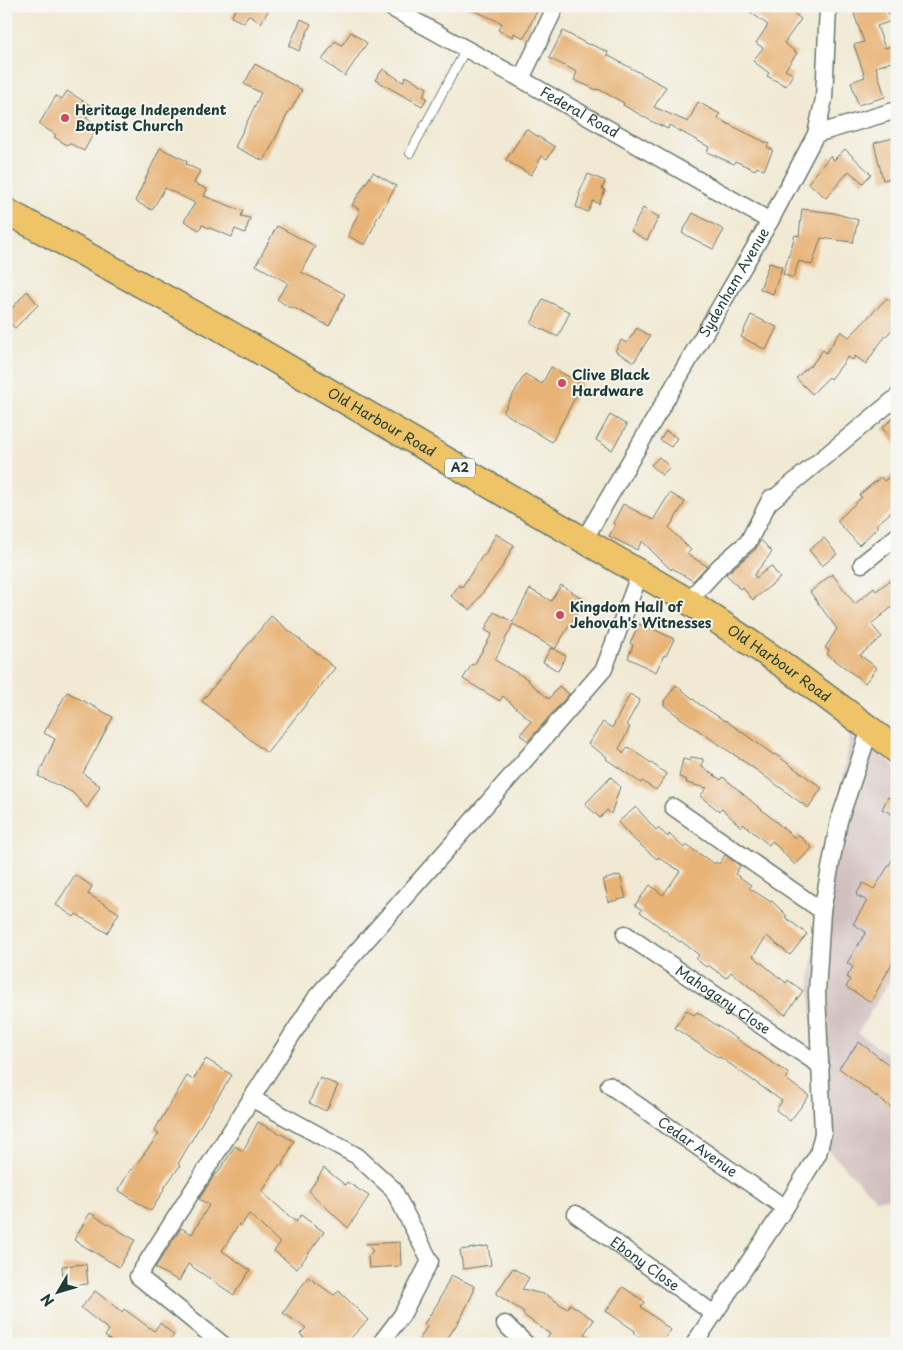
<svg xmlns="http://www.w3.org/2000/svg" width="903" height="1350" font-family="'Playpen Sans',sans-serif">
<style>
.industrial{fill:#d1bfbf}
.building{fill:#e8b377}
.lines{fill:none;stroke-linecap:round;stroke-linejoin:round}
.service-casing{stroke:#68796c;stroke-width:10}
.minor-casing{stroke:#68796c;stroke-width:19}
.primary-casing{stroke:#68796c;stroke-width:28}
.service{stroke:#fff;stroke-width:8}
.minor{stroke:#fff;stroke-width:16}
.primary{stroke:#efc469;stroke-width:25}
.poi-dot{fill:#d1495b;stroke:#f6f6f2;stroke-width:2}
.labels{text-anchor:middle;stroke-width:4;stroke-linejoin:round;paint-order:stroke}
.shield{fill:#f6f6f2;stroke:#60746d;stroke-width:1}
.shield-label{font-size:12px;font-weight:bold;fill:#1f3d34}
.poi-label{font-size:14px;font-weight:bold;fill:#1f3d34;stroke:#f6f6f2;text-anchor:start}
.street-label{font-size:14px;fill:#1f3d34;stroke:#f6f6f2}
</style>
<rect width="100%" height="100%" fill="#f6f6f2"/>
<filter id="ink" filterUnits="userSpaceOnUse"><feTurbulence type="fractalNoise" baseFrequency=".02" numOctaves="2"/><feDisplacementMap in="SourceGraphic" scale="10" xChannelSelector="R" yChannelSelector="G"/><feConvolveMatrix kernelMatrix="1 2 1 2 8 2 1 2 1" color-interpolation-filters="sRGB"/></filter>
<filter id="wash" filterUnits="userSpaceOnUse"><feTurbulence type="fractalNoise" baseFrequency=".0096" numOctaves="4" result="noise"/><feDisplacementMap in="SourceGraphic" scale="20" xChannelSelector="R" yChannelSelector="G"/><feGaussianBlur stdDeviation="1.12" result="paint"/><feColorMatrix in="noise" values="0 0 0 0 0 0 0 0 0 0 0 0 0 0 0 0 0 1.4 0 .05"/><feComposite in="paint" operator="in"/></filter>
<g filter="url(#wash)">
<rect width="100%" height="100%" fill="#f1e9d3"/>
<path class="industrial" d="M851 730 897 768V968L858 1033 897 1061V1198L876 1199 817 1139 810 976Z"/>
<g id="blocks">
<g class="building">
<path d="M233 6H271L261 23 248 15 244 23 231 17 236 8Z"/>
<path d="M464 6H539L524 38 514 33 513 37 498 30 502 23Z"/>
<path d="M742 6H796L791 11 801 19 784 43 797 53 785 70 793 74 786 86 767 76 769 73 753 61 763 48 756 43 768 25Z"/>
<path d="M868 6H886L891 21 877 26 885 48 895 45 897 51V60L876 67 885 97 858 105 851 82 865 77 854 45 864 42 853 11Z"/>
<path d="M301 19 311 24 299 51 289 46Z"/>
<path d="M563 31 589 45 590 44 608 52 607 55 666 87 654 107 688 122 698 102 720 114 718 119 769 144 767 147 773 150 764 170 757 167 755 170 735 161 734 164 707 152 709 147 669 125 668 129 653 122 623 105 624 103 598 89 597 90 574 80 577 72 549 58Z"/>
<path d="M351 32 367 43 345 76 322 60 335 41 342 45Z"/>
<path d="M255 64 302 90 291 110 290 109 264 161 235 147 261 93 244 84Z"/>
<path d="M383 69 403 82 406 76 427 88 423 96 427 98 422 106 375 80Z"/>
<path d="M67 91 93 107 86 118 98 125 84 151 69 143 67 145 54 137 56 135 39 124 56 96 62 99Z"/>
<path d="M526 129 555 147 547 159 542 156 531 175 506 160Z"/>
<path d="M897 137V177L883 180 874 143Z"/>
<path d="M160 148 187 161 186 164 200 171 194 183 207 189 204 196 243 211 241 216 250 218 245 233 235 229 232 237 202 225 199 230 184 221 195 203 165 188 152 210 135 201Z"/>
<path d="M845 149 871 174 863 183 849 171 826 198 808 183 830 156 834 160Z"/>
<path d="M373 172 396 186 375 222H376L365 245 348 236 360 210 352 205Z"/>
<path d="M588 174 605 181 602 189 605 190 599 204 593 201 588 212 576 207 580 195 579 194Z"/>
<path d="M643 208 659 217 647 240 631 231Z"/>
<path d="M802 209 834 213 858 220 853 242 821 238 812 265 799 261 793 278 783 274 795 235 799 236Z"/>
<path d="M693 213 724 230 713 249 682 233Z"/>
<path d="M277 226 315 246 301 272 345 294 329 326 292 307 290 308 277 299 288 283 256 265Z"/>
<path d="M769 263 782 267 773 294 760 289Z"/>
<path d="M27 291 38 305 15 328 6 320V315Z"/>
<path d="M887 298 897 307V324L880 343 866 364 855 356 853 360 848 357 831 379 829 377 812 394 796 378 809 366 810 367 823 350 826 353 841 331 849 337Z"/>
<path d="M543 299 570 312 558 337 531 324Z"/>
<path d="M751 315 777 327 766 350 741 337Z"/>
<path d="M637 328 650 336 634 362 615 351 621 340 627 343Z"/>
<path d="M551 367 582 384 552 442 503 412 525 374 542 384Z"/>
<path d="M610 415 627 425 612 450 596 440Z"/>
<path d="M897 415V445L882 428Z"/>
<path d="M666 431 677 438 671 447 660 440Z"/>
<path d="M659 457 670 467 662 475 651 465Z"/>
<path d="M897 471V507L876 525 878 527 859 545 837 521 862 497 859 495 881 477 884 481Z"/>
<path d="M670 493 685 502 669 528 691 550 687 554 707 566 693 581 672 568 671 570 642 541 637 550 609 536 615 525 613 523 623 504 653 520Z"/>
<path d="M496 534 514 545 502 567 470 610 451 596 459 585 462 587 483 555 484 556Z"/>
<path d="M824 538 837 554 822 566 809 550Z"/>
<path d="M761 540 772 552 754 575 756 578 771 566 780 578 753 600 742 587 740 589 726 574 755 550Z"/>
<path d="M832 574 855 604 874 588 876 591 897 575V603L871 624 882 637 860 655 877 668 865 683 827 654 829 650 825 648 837 629 810 592Z"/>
<path d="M561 585 585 600 555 649 513 624 495 660 529 680 528 681 549 699 559 686 569 694 528 741 520 735 531 721 503 696 500 701 463 679 472 664 474 665 492 634 485 630 494 612 513 622 530 589 551 601Z"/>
<path d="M271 616 335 668 267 753 202 701Z"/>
<path d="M639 624 651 629V628L674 639 666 656 664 655 656 672 628 658 633 645 630 643Z"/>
<path d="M551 648 566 656 558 671 543 662Z"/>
<path d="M676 685 699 704 725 721V720L774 755 775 754 822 788 808 808 755 769 679 717 664 705V701Z"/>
<path d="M67 692 113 717 83 773 100 786 87 808 72 792 38 776 55 739 44 733Z"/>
<path d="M630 694 640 700 626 725 630 727 619 749 623 752V754L628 747 667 774 656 790 642 781 641 783 606 759 607 757 588 744 603 722 612 728Z"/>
<path d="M691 757 703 759 702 767 721 780 723 777 795 838 798 834 812 848 795 865 772 841 769 845 743 824 741 827 722 809 719 811 700 796 707 788 686 783 687 780 679 777 683 759 690 761Z"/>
<path d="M611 777 620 787 611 814 607 810 600 818 585 804Z"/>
<path d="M888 797 897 802V805L892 814 882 809Z"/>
<path d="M636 807 656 830 658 828 668 837 669 834 684 848 686 845 715 864 716 862 719 864 725 855 740 866 735 874 751 885 749 888 771 902 772 901 787 916 785 917 807 934 790 955 767 936 753 956 786 983 788 980 803 991 785 1015 731 972 726 978 708 965 706 967 696 959 699 955 681 941 680 942 640 912 642 910 635 905 650 885 663 895 680 871 658 857 657 859 631 837 618 822Z"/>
<path d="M897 852V954L871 1002 846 987 850 980 847 977 853 967 847 963 866 932 853 924 867 901 856 895 863 883 874 889Z"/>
<path d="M75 875 92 886 88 894 119 913 107 933 76 914 74 917 56 905Z"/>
<path d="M620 875 626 898 609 902 603 880Z"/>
<path d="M686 1010 694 1015 697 1012 789 1074 786 1079 809 1096 790 1121 776 1110 782 1101 720 1057 719 1058 675 1028Z"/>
<path d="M859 1042 897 1071V1112L839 1068Z"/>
<path d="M206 1059 232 1075 204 1119 178 1164 180 1166 163 1189 164 1190 151 1211 118 1190 131 1169 132 1170 159 1134 154 1131 187 1076 193 1080Z"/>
<path d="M320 1078 338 1085 326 1111 309 1103Z"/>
<path d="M258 1122 294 1141 282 1166 280 1164 262 1192 296 1222 301 1215 324 1232 297 1269 274 1251 280 1243 249 1214 241 1226 239 1224 222 1251 250 1270 234 1295 188 1264 179 1281 155 1268 181 1228 192 1234 209 1205 199 1199 216 1173 217 1174 235 1146 243 1151Z"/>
<path d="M324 1168 345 1185 347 1182 369 1196 348 1228 309 1191Z"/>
<path d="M90 1213 135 1240 119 1267 74 1240Z"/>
<path d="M400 1242 401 1266 369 1268 368 1256 373 1251 366 1244Z"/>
<path d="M488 1246 491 1265 463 1269 460 1250Z"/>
<path d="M86 1264 88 1284 64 1286 62 1266Z"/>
<path d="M513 1268 529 1278 522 1289 547 1295 567 1309 570 1304 594 1320 584 1334 601 1344H543L550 1334 522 1314 524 1312 496 1294Z"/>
<path d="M451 1275 474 1286V1291L462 1316 444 1344H417L427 1326 424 1324 439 1301Z"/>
<path d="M308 1277 334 1295 339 1291 368 1320 345 1344H310L300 1334 306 1328 283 1313Z"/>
<path d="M623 1287 645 1302 641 1307 671 1330 660 1344H647L634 1333 635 1331 606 1311Z"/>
<path d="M95 1291 122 1312 124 1309 154 1331 160 1323 174 1335 167 1344H115L105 1336 109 1330 81 1308Z"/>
</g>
</g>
</g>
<g filter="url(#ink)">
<use href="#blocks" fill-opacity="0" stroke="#68796c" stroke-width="1"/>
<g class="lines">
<defs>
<path id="service" d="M410 153 466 49"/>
<g id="minor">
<path id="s1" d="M388 6 521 79 770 221"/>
<path d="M521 79 556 6"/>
<path d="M816 134 897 110"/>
<path id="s2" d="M584 540 770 221 816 134 824 99 828 6"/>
<path d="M862 564 897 536"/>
<path d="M688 601 720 566 748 542 771 498 772 500 897 397"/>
<path d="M673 807 822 911"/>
<path id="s3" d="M625 934 821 1066"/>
<path id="s4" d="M609 1085 785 1208"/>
<path d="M251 1098 357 1156 393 1189 430 1261 402 1315 380 1344"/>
<path id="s5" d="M576 1214 714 1314"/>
<path d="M505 1324 526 1344"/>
<path d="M222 1344 138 1276 317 996 452 844 604 669 640 573"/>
<path d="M694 1344 785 1208 818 1154 823 1133 817 992 822 911 839 821 870 729"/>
</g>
<g id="primary">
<path id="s6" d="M6 211 215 325 688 601 782 664 870 729 897 751"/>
</g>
</defs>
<use href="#service" class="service-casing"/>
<use href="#minor" class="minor-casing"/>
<use href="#primary" class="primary-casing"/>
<use href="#service" class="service"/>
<use href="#minor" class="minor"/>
<use href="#primary" class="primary"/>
</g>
</g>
<g class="poi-dot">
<circle cx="65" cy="118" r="5"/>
<circle cx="562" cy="383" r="5"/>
<circle cx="560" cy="615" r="5"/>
</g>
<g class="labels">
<rect class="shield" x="445" y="458.5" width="30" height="19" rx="4"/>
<g class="shield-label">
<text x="460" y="472">A2</text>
</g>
<g class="poi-label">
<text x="75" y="115">Heritage Independent<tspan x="75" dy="16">Baptist Church</tspan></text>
<text x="572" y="380">Clive Black<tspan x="572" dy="16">Hardware</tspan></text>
<text x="570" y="612">Kingdom Hall of<tspan x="570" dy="16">Jehovah's Witnesses</tspan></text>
</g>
<g class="street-label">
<text dy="5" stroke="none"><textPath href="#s1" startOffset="219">Federal Road</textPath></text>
<text dy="5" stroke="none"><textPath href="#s2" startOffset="298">Sydenham Avenue</textPath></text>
<text dy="5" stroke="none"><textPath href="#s6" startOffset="431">Old Harbour Road</textPath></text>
<text dy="5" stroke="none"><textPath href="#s6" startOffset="896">Old Harbour Road</textPath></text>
<text dy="5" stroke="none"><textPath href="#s3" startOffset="118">Mahogany Close</textPath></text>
<text dy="5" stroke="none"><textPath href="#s4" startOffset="108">Cedar Avenue</textPath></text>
<text dy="5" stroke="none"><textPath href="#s5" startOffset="85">Ebony Close</textPath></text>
</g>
</g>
<rect width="903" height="1350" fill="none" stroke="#f6f6f2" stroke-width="25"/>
<g transform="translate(58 1292) rotate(232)" stroke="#f6f6f2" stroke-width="4" paint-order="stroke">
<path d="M0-4L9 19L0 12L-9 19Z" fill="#1f3d34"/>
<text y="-8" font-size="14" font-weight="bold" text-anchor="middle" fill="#1f3d34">N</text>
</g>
</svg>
